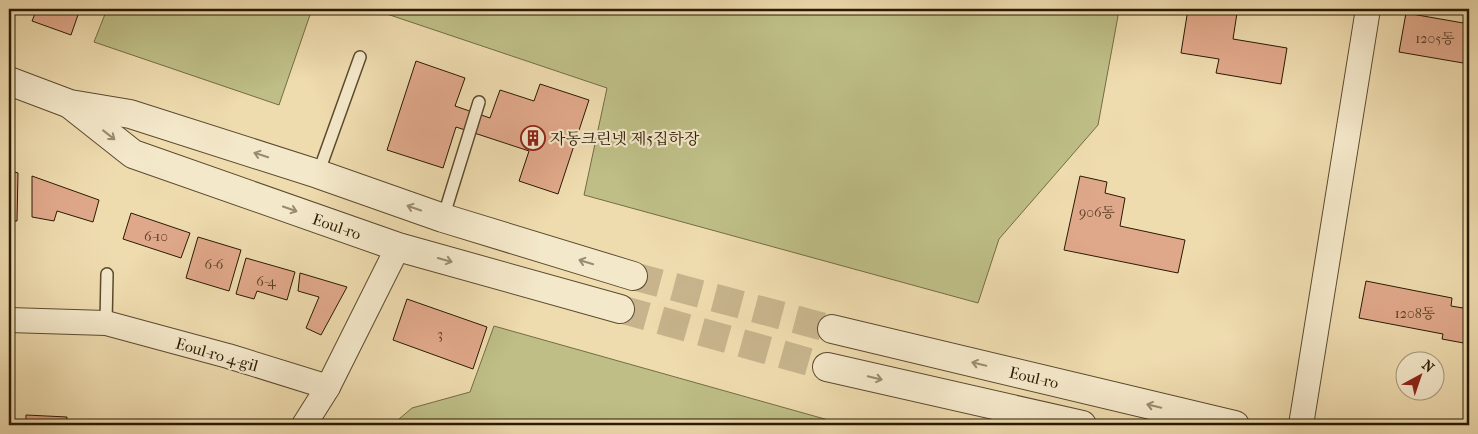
<svg xmlns="http://www.w3.org/2000/svg" width="1478" height="434" font-family="'IM FELL French Canon','Noto Serif KR',serif">
<style>
.green{fill:#bebe86;stroke:#746c44}
.building{fill:#e0a88a;stroke:#2a1a03}
.lines{fill:none;stroke-linecap:round;stroke-linejoin:round}
.tertiary-tunnel{stroke:#c7b48c;stroke-width:28;stroke-dasharray:28 14;stroke-linecap:butt}
.service-casing{stroke:#5b4a2e;stroke-width:14}
.minor-casing{stroke:#5b4a2e;stroke-width:26}
.tertiary-casing{stroke:#5b4a2e;stroke-width:30}
.service{stroke:#f4e8ca;stroke-width:11}
.minor{stroke:#f4e8ca;stroke-width:24}
.tertiary{stroke:#f4e8ca;stroke-width:28}
.oneway{stroke:#998b70}
.labels{text-anchor:middle;stroke-width:4.5;stroke-linejoin:round;paint-order:stroke}
.number-label{font-size:14px;fill:#583e25}
.poi-label{font-size:16px;fill:#2a1a03;stroke:#f4e8ca;text-anchor:start}
.street-label{font-size:16px;fill:#2a1a03;stroke:#f4e8ca}
</style>
<rect width="100%" height="100%" fill="#eedbae"/>
<filter id="stains"><feTurbulence type="fractalNoise" baseFrequency=".004" numOctaves="4"/><feColorMatrix values="0 0 0 0 .2 0 0 0 0 .09 0 0 0 0 .02 0 0 0 .5 -.17"/></filter>
<radialGradient id="worn" r=".72"><stop offset=".6" stop-color="#630" stop-opacity="0"/><stop offset="1" stop-color="#630" stop-opacity=".3"/></radialGradient>
<g class="green">
<path d="M107 9H312L279 105 94 42Z"/>
<path d="M372 9H1117L1118 16 1098 125 999 239 978 303 584 195 607 88Z"/>
<path d="M494 326 846 425H392L412 408 470 392Z"/>
</g>
<g class="building">
<path d="M37 9H80L71 35 32 21Z"/>
<path d="M1188 9H1212L1237 13 1233 39 1287 48 1281 84 1216 73 1219 59 1181 53Z"/>
<path d="M1406 13 1469 24V64L1399 52Z"/>
<path d="M416 61 465 78 455 106 490 118 500 90 534 101 540 84 589 100 558 194 519 181 529 151 456 127 443 168 387 150Z"/>
<path d="M9 170 18 173 17 221H9Z"/>
<path d="M32 176 99 200 93 222 57 211 54 221 32 217Z"/>
<path d="M1080 176 1107 182 1105 193 1125 198 1120 226 1185 240 1178 273 1064 250Z"/>
<path d="M131 213 190 233 181 258 123 239Z"/>
<path d="M198 237 241 250 229 291 186 278Z"/>
<path d="M246 258 295 272 287 300 257 291 254 299 236 294Z"/>
<path d="M300 273 347 287 321 335 306 328 319 297 298 291Z"/>
<path d="M1366 281 1452 298 1451 306 1469 309V344L1442 339 1443 334 1359 318Z"/>
<path d="M407 299 487 327 473 369 393 340Z"/>
<path d="M26 415 67 417 66 425H26Z"/>
</g>
<g class="lines">
<g class="tertiary-tunnel">
<path d="M633 276 832 329"/>
<path d="M620 309 827 367"/>
</g>
<defs>
<g id="service">
<path d="M318 174 360 57"/>
<path d="M443 218 479 102"/>
<path d="M106 323 107 274"/>
</g>
<g id="minor">
<path d="M9 320 106 323 228 356 328 387"/>
<path d="M304 425 328 387 398 247"/>
<path d="M1301 425 1368 9"/>
</g>
<g id="tertiary">
<path d="M9 81 70 104 130 114 318 174 443 218 633 276"/>
<path d="M71 105 133 154 398 247 620 309"/>
<path d="M832 329 1235 425"/>
<path d="M827 367 1082 425"/>
</g>
</defs>
<use href="#service" class="service-casing"/>
<use href="#minor" class="minor-casing"/>
<use href="#tertiary" class="tertiary-casing"/>
<use href="#service" class="service"/>
<use href="#minor" class="minor"/>
<use href="#tertiary" class="tertiary"/>
</g>
<defs><path id="oneway-shaft" d="M-6 0H5M1.5-3L5.5 0L1.5 3" fill="none" stroke-width="1.6" stroke-linecap="round" stroke-linejoin="round" transform="scale(1.25)"/></defs>
<g class="oneway">
<use href="#oneway-shaft" transform="translate(109 135) rotate(38)"/>
<use href="#oneway-shaft" transform="translate(261 155) rotate(-162)"/>
<use href="#oneway-shaft" transform="translate(414 208) rotate(-161)"/>
<use href="#oneway-shaft" transform="translate(290 209) rotate(19)"/>
<use href="#oneway-shaft" transform="translate(445 260) rotate(16)"/>
<use href="#oneway-shaft" transform="translate(586 262) rotate(-163)"/>
<use href="#oneway-shaft" transform="translate(979 364) rotate(-167)"/>
<use href="#oneway-shaft" transform="translate(875 378) rotate(13)"/>
<use href="#oneway-shaft" transform="translate(1154 406) rotate(-167)"/>
</g>
<defs>
<symbol id="building-ring" viewBox="-11 -11 22 22"><circle r="9.5" fill="#f4e8ca" stroke="#8f2418" stroke-width="1.5"/><path d="M-4-6H4V6H1V3H-1V6H-4ZM-2.5-4.3h1.7v1.8h-1.7ZM.8-4.3h1.7v1.8H.8ZM-2.5-1h1.7V.8h-1.7ZM.8-1h1.7V.8H.8Z" fill="#8f2418"/></symbol>
</defs>
<g fill-rule="evenodd">
<use href="#building-ring" x="519" y="124" width="28" height="28"/>
</g>
<g class="labels">
<g class="number-label">
<text x="1435" y="43">1205동</text>
<text x="1097" y="217">906동</text>
<text x="156" y="241">6-10</text>
<text x="214" y="269">6-6</text>
<text x="266" y="286">6-4</text>
<text x="1415" y="318">1208동</text>
<text x="440" y="339">3</text>
</g>
<g class="poi-label">
<text x="550" y="144">자동크린넷 제5집하장</text>
</g>
<g class="street-label">
<text transform="translate(337 226) rotate(19)" y="6">Eoul-ro</text>
<text transform="translate(217 354) rotate(16)" y="6">Eoul-ro 4-gil</text>
<text transform="translate(1034 377) rotate(13)" y="6">Eoul-ro</text>
</g>
</g>
<rect width="1478" height="434" fill="none" stroke="#eedbae" stroke-width="30"/>
<rect x="10" y="10" width="1458" height="414" fill="none" stroke="#2a1a03" stroke-width="2.5"/>
<rect x="15" y="15" width="1448" height="404" fill="none" stroke="#2a1a03"/>
<g transform="translate(1420 376) rotate(40)"><circle r="24" fill="#f4e8ca" stroke="#a3967a"/>
<path d="M0-4L9 19L0 12L-9 19Z" fill="#8f2418"/>
<text y="-8" font-size="14" font-weight="bold" text-anchor="middle" fill="#2a1a03">N</text>
</g>
<rect width="100%" height="100%" filter="url(#stains)"/>
<rect width="100%" height="100%" fill="url(#worn)"/>
</svg>
